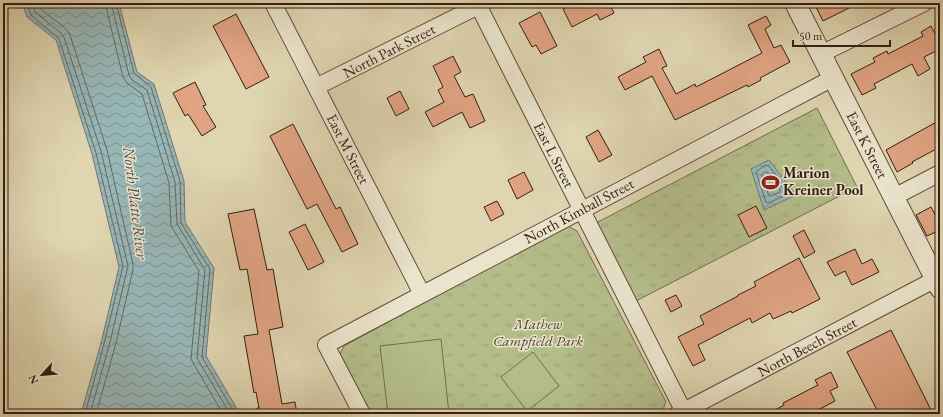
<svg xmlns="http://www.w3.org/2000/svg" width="943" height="417" font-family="'EB Garamond',serif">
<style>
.park{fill:url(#park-tufts);stroke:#746c4e}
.pitch{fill:#b3bd8a;stroke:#746c4e}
.water{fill:url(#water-waves);stroke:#707875}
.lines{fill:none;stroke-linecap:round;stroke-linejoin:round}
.shore{stroke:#666964;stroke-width:1}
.building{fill:#e0a483;stroke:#351c13}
.minor-casing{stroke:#604a3a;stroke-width:18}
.tertiary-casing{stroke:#604a3a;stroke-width:22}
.minor{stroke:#eae4cc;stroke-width:16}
.tertiary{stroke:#eae4cc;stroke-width:20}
.labels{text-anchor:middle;stroke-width:3;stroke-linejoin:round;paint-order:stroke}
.street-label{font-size:15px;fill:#351c13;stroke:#eae4cc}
.poi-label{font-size:15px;font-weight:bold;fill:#351c13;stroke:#eae4cc;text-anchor:start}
.park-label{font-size:15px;font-style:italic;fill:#544431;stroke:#eae4cc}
.water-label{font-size:16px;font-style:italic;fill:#524a44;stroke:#eae4cc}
</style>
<defs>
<pattern id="park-tufts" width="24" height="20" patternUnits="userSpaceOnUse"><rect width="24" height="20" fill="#b3bd8a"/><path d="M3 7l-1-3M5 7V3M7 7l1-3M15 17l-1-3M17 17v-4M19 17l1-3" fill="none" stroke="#9ba276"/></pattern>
<pattern id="water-waves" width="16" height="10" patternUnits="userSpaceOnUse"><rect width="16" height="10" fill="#97b6b6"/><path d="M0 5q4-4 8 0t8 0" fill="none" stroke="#7c9393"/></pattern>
</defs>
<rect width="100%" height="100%" fill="#dfd5b1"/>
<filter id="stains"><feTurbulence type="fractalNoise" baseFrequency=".005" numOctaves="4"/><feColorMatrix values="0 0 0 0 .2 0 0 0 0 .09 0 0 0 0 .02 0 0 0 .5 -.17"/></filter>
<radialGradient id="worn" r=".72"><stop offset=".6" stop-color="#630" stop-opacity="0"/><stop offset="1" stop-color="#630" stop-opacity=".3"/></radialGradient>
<g class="park">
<path d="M817 108 857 187 636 301 596 223Z"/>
<path d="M566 225 577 231 666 402 662 412 658 414H370L340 354 344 346Z"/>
</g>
<g class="pitch">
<path d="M441 339 449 414H388L380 346Z"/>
<path d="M533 352 559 386 527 411 501 377Z"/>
</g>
<g class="water">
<path d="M22 3H119L137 72 154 84 184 181 185 222 214 268 206 356 240 414H81L102 339 119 267 92 154 56 40 27 17Z"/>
<path d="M769 160 796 195 764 210 751 169Z"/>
</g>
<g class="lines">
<g class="shore">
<path d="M27 3 31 15 59 39 96 153 123 266 105 340 85 414"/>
<path d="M32 3 35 12 61 33 64 37 101 151 128 266 110 342 90 414"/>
<path d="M38 3C43 17 63 21 70 35L107 150 133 264V270L116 343 96 414"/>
<path d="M105 3 123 77 127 83 142 94 169 183 171 226 199 271 191 359 223 414"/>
<path d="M111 3 129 75 132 80 147 90 175 182 177 224 205 270 197 358 230 414"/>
<path d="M116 3 134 73 151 87 180 181 181 223 210 269 202 357 235 414"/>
<path d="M766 165 769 166 789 192 788 194 768 203 766 202 756 172Z"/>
<path d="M765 172H767L780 189V192L771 196H769L762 175Z"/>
</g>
</g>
<g class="building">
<path d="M576 3H620L611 7 614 13 600 20 597 14 572 27 563 9Z"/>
<path d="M814 3H859L823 21Z"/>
<path d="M540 12 557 46 541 54 536 45 532 47 519 23Z"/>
<path d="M236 14 269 77 246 89 213 26Z"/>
<path d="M766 16 771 25 765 29 774 48 781 45 790 62 760 78 761 80 748 87 747 85 675 120 652 76 625 90 618 77 646 62 643 57 659 49 667 66 662 68 676 94 695 84 696 87 762 53 748 25Z"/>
<path d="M931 26 940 43V49L924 57 930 69 918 76 912 64 874 84 876 88 862 95 851 74 875 62 873 58 887 51 888 54 923 36 921 32Z"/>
<path d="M453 56 461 72 454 76 465 97 473 94 485 121 470 128 462 112 433 127 425 112 444 102 438 90 443 87 433 66Z"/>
<path d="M195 82 206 105 203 106 216 127 202 136 188 114 185 116 173 93Z"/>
<path d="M400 91 409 109 396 116 387 98Z"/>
<path d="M940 120V147L912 162 913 163 897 172 886 150Z"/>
<path d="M293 124 336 209 340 207 358 244 342 252 317 204 307 209 270 136Z"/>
<path d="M598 130 612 155 599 162 586 137Z"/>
<path d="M524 172 533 190 517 199 508 180Z"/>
<path d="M497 201 504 214 491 221 484 207Z"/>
<path d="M756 206 767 228 749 237 738 215Z"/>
<path d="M931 207 940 224V230L927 236 916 215Z"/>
<path d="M254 209 267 270 273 269 283 327 269 330 282 404 295 402 297 414H257V408H259L256 392 254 393 244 336 258 334 247 269 240 270 228 214Z"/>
<path d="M305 224 324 262 308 270 289 232Z"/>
<path d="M804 230 815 252 804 258 793 236Z"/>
<path d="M855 249 862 264 872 259 879 272 852 285 845 271 835 276 827 262Z"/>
<path d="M799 258 820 299 792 313 791 311 773 319 770 313 752 323 750 318 698 345 705 360 693 366 678 337 704 324 700 316 738 296V295L756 286 754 282Z"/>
<path d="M676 295 682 306 671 312 665 300Z"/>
<path d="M891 330 933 414H879L847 352Z"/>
<path d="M831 372 838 387 830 391 835 401 818 410 820 414H768L784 405 783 403 818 385 815 380Z"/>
</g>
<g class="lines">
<defs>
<g id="minor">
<path d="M273 3 422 294"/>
<path d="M477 3 685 414"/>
<path d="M821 54 924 3"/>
<path d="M316 87 484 3"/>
<path d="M894 197 940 173"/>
<path d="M362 414 326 345 833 78"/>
<path d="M678 414 936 279"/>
</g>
<path id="tertiary" d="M795 3 940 288"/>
</defs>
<use href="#minor" class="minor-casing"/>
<use href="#tertiary" class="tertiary-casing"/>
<use href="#minor" class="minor"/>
<use href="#tertiary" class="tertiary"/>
</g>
<defs>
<symbol id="stadium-bare" viewBox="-9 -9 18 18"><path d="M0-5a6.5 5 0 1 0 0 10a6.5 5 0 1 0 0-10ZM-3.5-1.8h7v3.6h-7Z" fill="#8f2418" stroke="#eae4cc" stroke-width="2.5" paint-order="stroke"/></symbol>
</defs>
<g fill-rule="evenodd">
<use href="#stadium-bare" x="758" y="170" width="25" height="25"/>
</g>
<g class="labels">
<g class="street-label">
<text transform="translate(389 51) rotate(-27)" y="5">North Park Street</text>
<text transform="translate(867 145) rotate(63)" y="5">East K Street</text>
<text transform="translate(348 149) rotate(63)" y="5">East M Street</text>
<text transform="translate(554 155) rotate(63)" y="5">East L Street</text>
<text transform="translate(579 211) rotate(-28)" y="5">North Kimball Street</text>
<text transform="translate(807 347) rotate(-28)" y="5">North Beech Street</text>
</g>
<g class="poi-label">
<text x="783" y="178">Marion<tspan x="783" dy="17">Kreiner Pool</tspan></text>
</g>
<g class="park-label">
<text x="538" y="329">Mathew<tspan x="538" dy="17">Campfield Park</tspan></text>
</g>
<g class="water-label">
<text transform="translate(136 203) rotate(83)" y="6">North Platte River</text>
</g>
</g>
<rect width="943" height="417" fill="none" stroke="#dfd5b1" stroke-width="16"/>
<rect x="4" y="4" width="935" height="409" fill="none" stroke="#351c13" stroke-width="2"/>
<rect x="8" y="8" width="927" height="401" fill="none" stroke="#351c13"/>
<g transform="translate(42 375) rotate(243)" stroke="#eae4cc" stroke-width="3" paint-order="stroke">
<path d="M0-3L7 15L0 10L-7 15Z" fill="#351c13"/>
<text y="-6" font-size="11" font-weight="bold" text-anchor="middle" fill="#351c13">N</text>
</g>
<path d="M793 40v6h97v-6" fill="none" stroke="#351c13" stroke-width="2"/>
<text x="799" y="40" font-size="12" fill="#351c13" stroke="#eae4cc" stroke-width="3" paint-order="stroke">50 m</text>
<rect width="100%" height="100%" filter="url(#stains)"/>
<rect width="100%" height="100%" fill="url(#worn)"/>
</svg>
